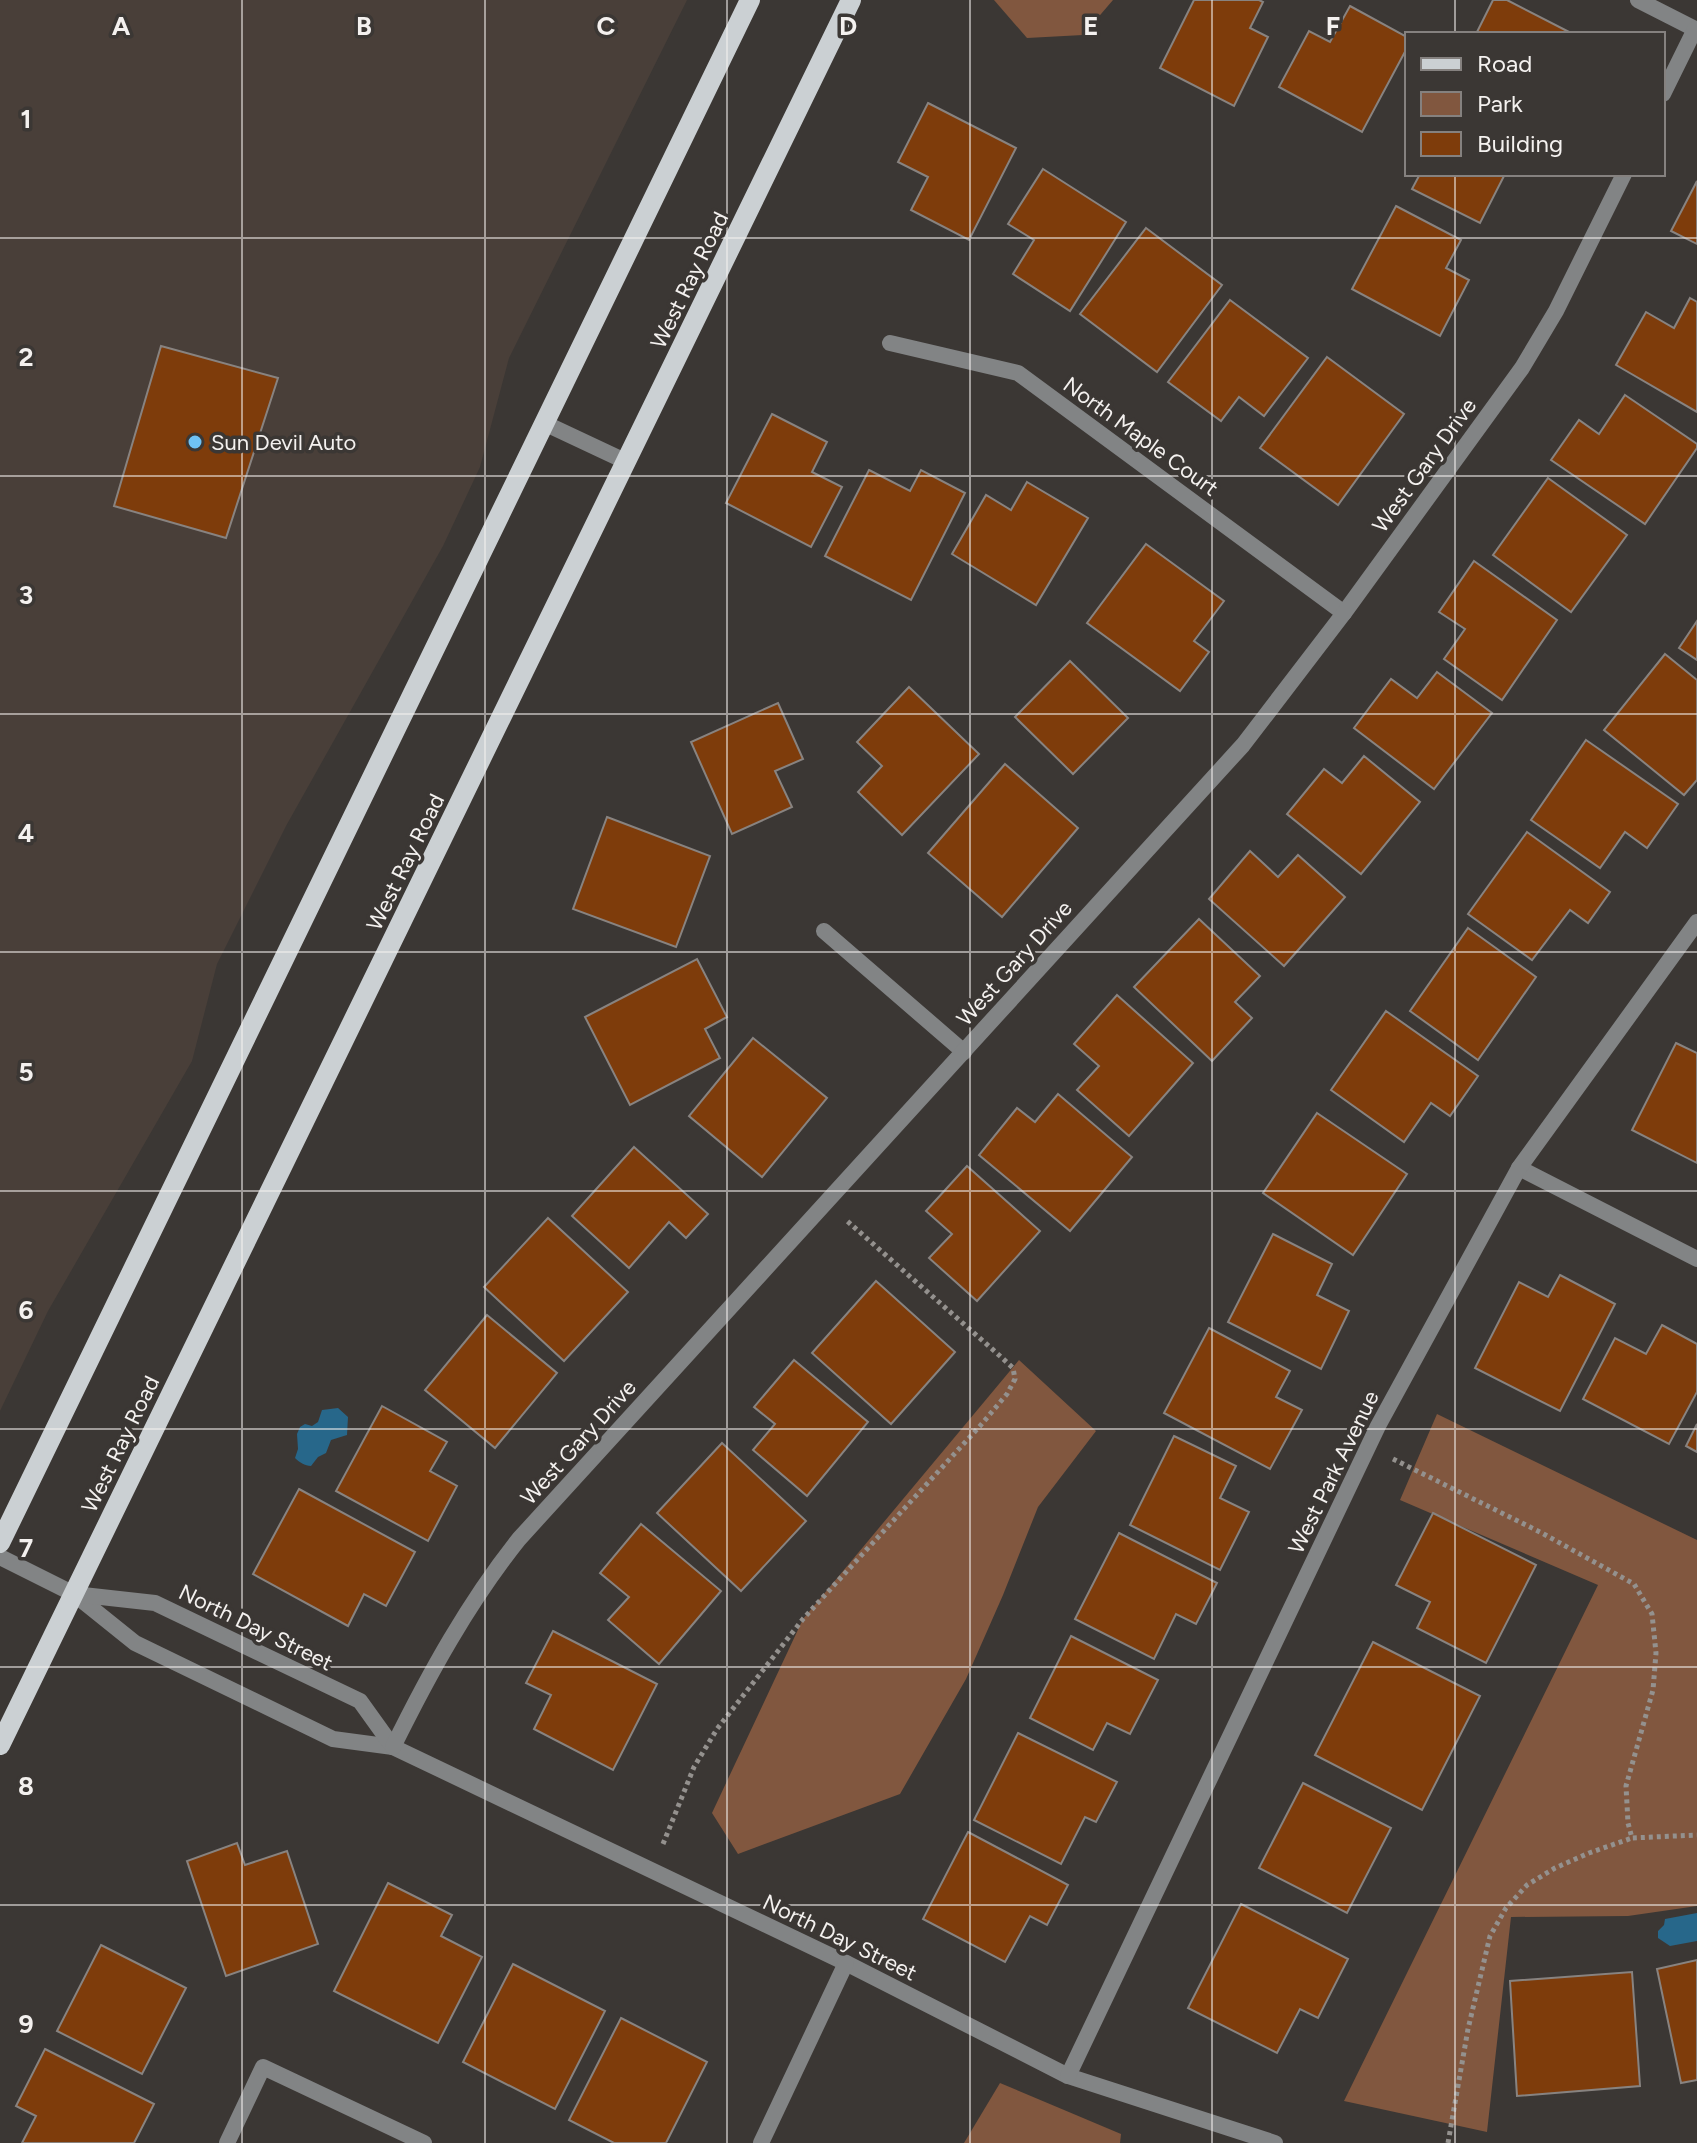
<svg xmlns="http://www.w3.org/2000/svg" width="1697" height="2143" font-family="Figtree,sans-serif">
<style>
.built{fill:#493f39}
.green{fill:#81573f}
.water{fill:#27678a}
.building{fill:#7e3c0b;stroke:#888380;stroke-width:2}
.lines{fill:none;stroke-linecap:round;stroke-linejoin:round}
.path{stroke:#94918e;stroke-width:5;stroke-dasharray:4 4;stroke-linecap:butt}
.service{stroke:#828485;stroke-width:16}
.minor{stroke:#828485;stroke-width:16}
.tertiary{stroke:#828485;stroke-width:16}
.primary{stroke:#cbd0d3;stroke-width:20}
.grid{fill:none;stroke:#f4f1ef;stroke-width:2;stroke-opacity:0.55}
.poi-dot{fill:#6fc2f4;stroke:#3b3734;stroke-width:3}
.labels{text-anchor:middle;stroke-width:7;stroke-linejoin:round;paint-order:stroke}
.street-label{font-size:22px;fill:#f4f1ef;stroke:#3b3734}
.poi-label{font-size:22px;fill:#f4f1ef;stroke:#3b3734;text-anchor:start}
.grid-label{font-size:26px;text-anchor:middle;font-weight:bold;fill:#f4f1ef;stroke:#3b3734;stroke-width:7;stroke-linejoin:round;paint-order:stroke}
</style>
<rect width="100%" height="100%" fill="#3b3734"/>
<path class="built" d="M0 0H687L509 358 480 467 443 546 286 826 217 964 192 1061 48 1311 0 1411Z"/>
<g class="green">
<path d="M994 0H1113L1083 35 1027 38Z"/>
<path d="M1019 1360 1096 1431 1038 1507 1003 1595 966 1679 900 1794 738 1854 712 1813 803 1619Z"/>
<path d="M1437 1414 1697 1540V1906L1628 1916 1511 1917 1487 2132 1344 2101 1598 1585 1400 1500Z"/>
<path d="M1000 2083 1121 2134 1120 2143H964Z"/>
</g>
<g class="water">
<path d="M338 1408 348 1417 347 1435 331 1440 326 1453 318 1457 311 1466C305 1466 299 1462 295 1458L298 1449 297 1434 300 1427 305 1424 312 1426 318 1422 322 1410Z"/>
<path d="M1697 1913V1941L1670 1946 1658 1938V1931L1664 1925 1665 1919Z"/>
</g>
<g class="building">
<path d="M1194 0H1259L1263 2 1250 28 1268 37 1234 106 1160 68Z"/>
<path d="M1493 0H1507L1573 34H1476Z"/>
<path d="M1350 6 1407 37V48L1362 132 1279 87 1309 31 1330 42Z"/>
<path d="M928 103 1016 148 969 240 911 210 928 177 898 162Z"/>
<path d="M1043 169 1126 222 1070 311 1013 274 1034 240 1008 224Z"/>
<path d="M1420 174H1505L1480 223 1412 189Z"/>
<path d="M1697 181V244L1671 231Z"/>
<path d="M1396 206 1461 240 1446 268 1469 280 1440 336 1352 289Z"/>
<path d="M1146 228 1222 285 1157 372 1080 314Z"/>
<path d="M1690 298 1697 302V412L1616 365 1646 312 1674 328Z"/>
<path d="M1230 300 1308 358 1264 416 1239 397 1221 421 1168 382Z"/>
<path d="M161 346 278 378 226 538 114 506Z"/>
<path d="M1327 357 1404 414 1338 505 1260 448Z"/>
<path d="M1625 395 1697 444V448L1645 524 1551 460 1579 420 1599 434Z"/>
<path d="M772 414 827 442 812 472 842 487 811 547 726 503Z"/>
<path d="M869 470 910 491 921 470 965 493 911 600 825 556Z"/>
<path d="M1548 478 1627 535 1571 612 1493 555Z"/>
<path d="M1027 482 1088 518 1036 605 952 554 986 495 1011 510Z"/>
<path d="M1146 544 1224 601 1194 641 1209 652 1180 691 1087 623Z"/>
<path d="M1474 561 1557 620 1502 700 1444 659 1465 629 1439 612Z"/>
<path d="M1697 621V660L1679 648Z"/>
<path d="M1665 654 1697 680V780L1684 795 1604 730Z"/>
<path d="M1070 661 1128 718 1073 774 1015 717Z"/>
<path d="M1437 672 1492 713 1434 789 1354 728 1391 679 1417 698Z"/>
<path d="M909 687 979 754 902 835 858 792 882 766 857 742Z"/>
<path d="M778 703 803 759 775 771 792 807 732 834 691 742Z"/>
<path d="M1586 740 1678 804 1647 848 1625 832 1600 868 1531 820Z"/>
<path d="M1364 756 1420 802 1361 874 1287 814 1324 769 1342 783Z"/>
<path d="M1005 764 1078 828 1002 917 928 853Z"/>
<path d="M607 817 710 856 676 947 573 909Z"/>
<path d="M1527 832 1610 892 1588 923 1570 910 1532 960 1468 914Z"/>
<path d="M1250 851 1278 877 1298 855 1345 897 1284 966 1209 899Z"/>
<path d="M1199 919 1260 976 1235 1002 1252 1018 1212 1061 1134 987Z"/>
<path d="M1468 928 1536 977 1478 1060 1410 1011Z"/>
<path d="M697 959 727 1017 705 1029 720 1058 630 1105 585 1017Z"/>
<path d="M1117 995 1193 1063 1129 1136 1077 1090 1099 1066 1074 1044Z"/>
<path d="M1386 1011 1478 1076 1450 1116 1431 1103 1404 1142 1331 1090Z"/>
<path d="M753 1038 827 1098 762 1177 689 1116Z"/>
<path d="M1676 1043 1697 1053V1163L1632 1130Z"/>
<path d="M1058 1094 1132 1157 1070 1231 979 1155 1017 1108 1035 1122Z"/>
<path d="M1317 1113 1407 1174 1353 1255 1263 1193Z"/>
<path d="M634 1147 708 1214 686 1238 669 1222 629 1268 572 1216Z"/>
<path d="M967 1166 1040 1231 977 1301 929 1258 952 1234 926 1211Z"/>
<path d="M548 1218 628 1292 564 1361 484 1287Z"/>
<path d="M1273 1234 1332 1264 1317 1295 1349 1311 1321 1369 1228 1322Z"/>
<path d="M1560 1275 1615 1304 1560 1411 1475 1368 1519 1282 1548 1297Z"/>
<path d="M876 1281 955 1352 891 1424 812 1353Z"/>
<path d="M487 1315 557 1373 495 1448 425 1390Z"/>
<path d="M1662 1325 1697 1344V1392L1669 1444 1583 1399 1615 1338 1646 1354Z"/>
<path d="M1209 1328 1290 1371 1276 1397 1302 1410 1270 1469 1164 1413Z"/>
<path d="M794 1360 868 1422 807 1496 753 1450 775 1424 754 1407Z"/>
<path d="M382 1406 447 1442 430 1471 457 1486 428 1541 336 1491Z"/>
<path d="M1697 1424V1452L1686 1446Z"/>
<path d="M1174 1436 1236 1466 1220 1498 1249 1512 1220 1570 1130 1525Z"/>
<path d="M722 1443 806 1521 741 1591 657 1513Z"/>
<path d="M299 1489 415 1552 386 1606 364 1594 348 1626 253 1574Z"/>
<path d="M1433 1513 1536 1565 1486 1663 1417 1628 1430 1602 1396 1585Z"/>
<path d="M641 1524 721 1591 659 1664 608 1620 629 1597 600 1573Z"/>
<path d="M1119 1533 1217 1583 1196 1624 1176 1614 1154 1659 1075 1619Z"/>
<path d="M553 1631 657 1684 613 1770 534 1729 551 1695 526 1683Z"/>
<path d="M1071 1636 1158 1680 1130 1734 1107 1723 1093 1750 1030 1718Z"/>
<path d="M1373 1642 1480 1696 1422 1810 1315 1755Z"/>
<path d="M1018 1733 1117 1782 1096 1822 1085 1817 1061 1864 974 1820Z"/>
<path d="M1303 1783 1391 1828 1347 1913 1259 1868Z"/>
<path d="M968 1832 1068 1885 1047 1925 1030 1916 1005 1962 923 1919Z"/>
<path d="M237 1843 245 1865 287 1851 318 1944 226 1976 187 1861Z"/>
<path d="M388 1883 452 1915 441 1936 482 1957 438 2043 334 1991Z"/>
<path d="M1241 1904 1348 1959 1318 2018 1300 2009 1277 2053 1188 2008Z"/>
<path d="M101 1945 186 1988 142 2074 57 2031Z"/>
<path d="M1697 1960V2080L1681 2083 1657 1969Z"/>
<path d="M513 1964 605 2011 555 2109 463 2062Z"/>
<path d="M1632 1972 1640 2086 1517 2096 1510 1981Z"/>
<path d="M621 2018 707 2062 666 2143H614L569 2120Z"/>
<path d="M45 2049 154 2104 134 2143H22L36 2116 16 2106Z"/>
</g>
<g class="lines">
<g class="path">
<path d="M1393 1459 1540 1532 1634 1584 1652 1614 1656 1653 1653 1690 1626 1786 1628 1823 1632 1838 1697 1835"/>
<path d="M663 1844 694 1767 717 1729 803 1619 980 1426 1007 1394 1015 1379 1013 1368 1000 1356 846 1220"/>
<path d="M1448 2143 1468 2029 1490 1936 1506 1908 1527 1885 1555 1868 1589 1853 1632 1838"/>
</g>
<path class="service" d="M544 423 627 462"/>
<g class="minor">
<path d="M1638 0 1697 30"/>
<path d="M1663 94 1695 29"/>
<path d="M890 343 1018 373 1344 613"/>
<path d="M824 931 964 1052"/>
<path d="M1519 1168 1697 1259"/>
<path d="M74 1594 135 1643 333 1739 393 1747 846 1963 1068 2076 1275 2143"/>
<path d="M74 1594 155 1603 360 1701 393 1747"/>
<path d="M393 1747C429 1674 468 1603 519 1539L1243 745 1344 613 1522 368 1556 311 1624 174"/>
<path d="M1068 2076 1378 1426 1519 1168 1697 922"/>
<path d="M227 2143 263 2067 424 2143"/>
<path d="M761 2143 846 1963"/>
</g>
<path class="tertiary" d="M0 1557 74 1594"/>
<g class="primary">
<path d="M0 1543 750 0"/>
<path d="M0 1745 851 0"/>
</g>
</g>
<path class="grid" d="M242 0V2143M485 0V2143M727 0V2143M970 0V2143M1212 0V2143M1455 0V34M1455 174V2143M0 238H1697M0 476H1697M0 714H1697M0 952H1697M0 1191H1697M0 1429H1697M0 1667H1697M0 1905H1697"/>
<circle class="poi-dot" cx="195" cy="442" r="8"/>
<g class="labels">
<g class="street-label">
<text transform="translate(689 280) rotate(-64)" y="8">West Ray Road</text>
<text transform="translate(1141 436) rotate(36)" y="8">North Maple Court</text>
<text transform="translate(1424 465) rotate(-54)" y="8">West Gary Drive</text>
<text transform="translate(405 862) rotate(-64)" y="8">West Ray Road</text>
<text transform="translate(1014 963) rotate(-48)" y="8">West Gary Drive</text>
<text transform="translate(578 1442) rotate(-48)" y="8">West Gary Drive</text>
<text transform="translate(120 1444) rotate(-64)" y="8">West Ray Road</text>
<text transform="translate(1333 1472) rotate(-64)" y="8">West Park Avenue</text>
<text transform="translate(256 1627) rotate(26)" y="8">North Day Street</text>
<text transform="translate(840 1937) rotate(26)" y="8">North Day Street</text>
</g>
<g class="poi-label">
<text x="211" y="450">Sun Devil Auto</text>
</g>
</g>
<g class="grid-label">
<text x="121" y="35">A</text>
<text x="364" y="35">B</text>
<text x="606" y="35">C</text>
<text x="848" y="35">D</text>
<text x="1091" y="35">E</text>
<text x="1333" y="35">F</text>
<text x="26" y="128">1</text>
<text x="26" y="366">2</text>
<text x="26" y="604">3</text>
<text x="26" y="842">4</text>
<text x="26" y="1081">5</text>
<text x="26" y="1319">6</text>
<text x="26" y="1557">7</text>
<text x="26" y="1795">8</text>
<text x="26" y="2033">9</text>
</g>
<rect x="1405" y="32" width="260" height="144" fill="#3b3734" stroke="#85817f" stroke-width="2"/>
<rect x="1421" y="58" width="40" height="12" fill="#cbd0d3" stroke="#85817f" stroke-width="2"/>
<text x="1477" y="72" font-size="24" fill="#f4f1ef">Road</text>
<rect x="1421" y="92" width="40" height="24" fill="#81573f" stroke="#85817f" stroke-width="2"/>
<text x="1477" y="112" font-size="24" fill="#f4f1ef">Park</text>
<rect x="1421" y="132" width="40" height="24" fill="#7e3c0b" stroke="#85817f" stroke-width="2"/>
<text x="1477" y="152" font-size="24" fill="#f4f1ef">Building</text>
</svg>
